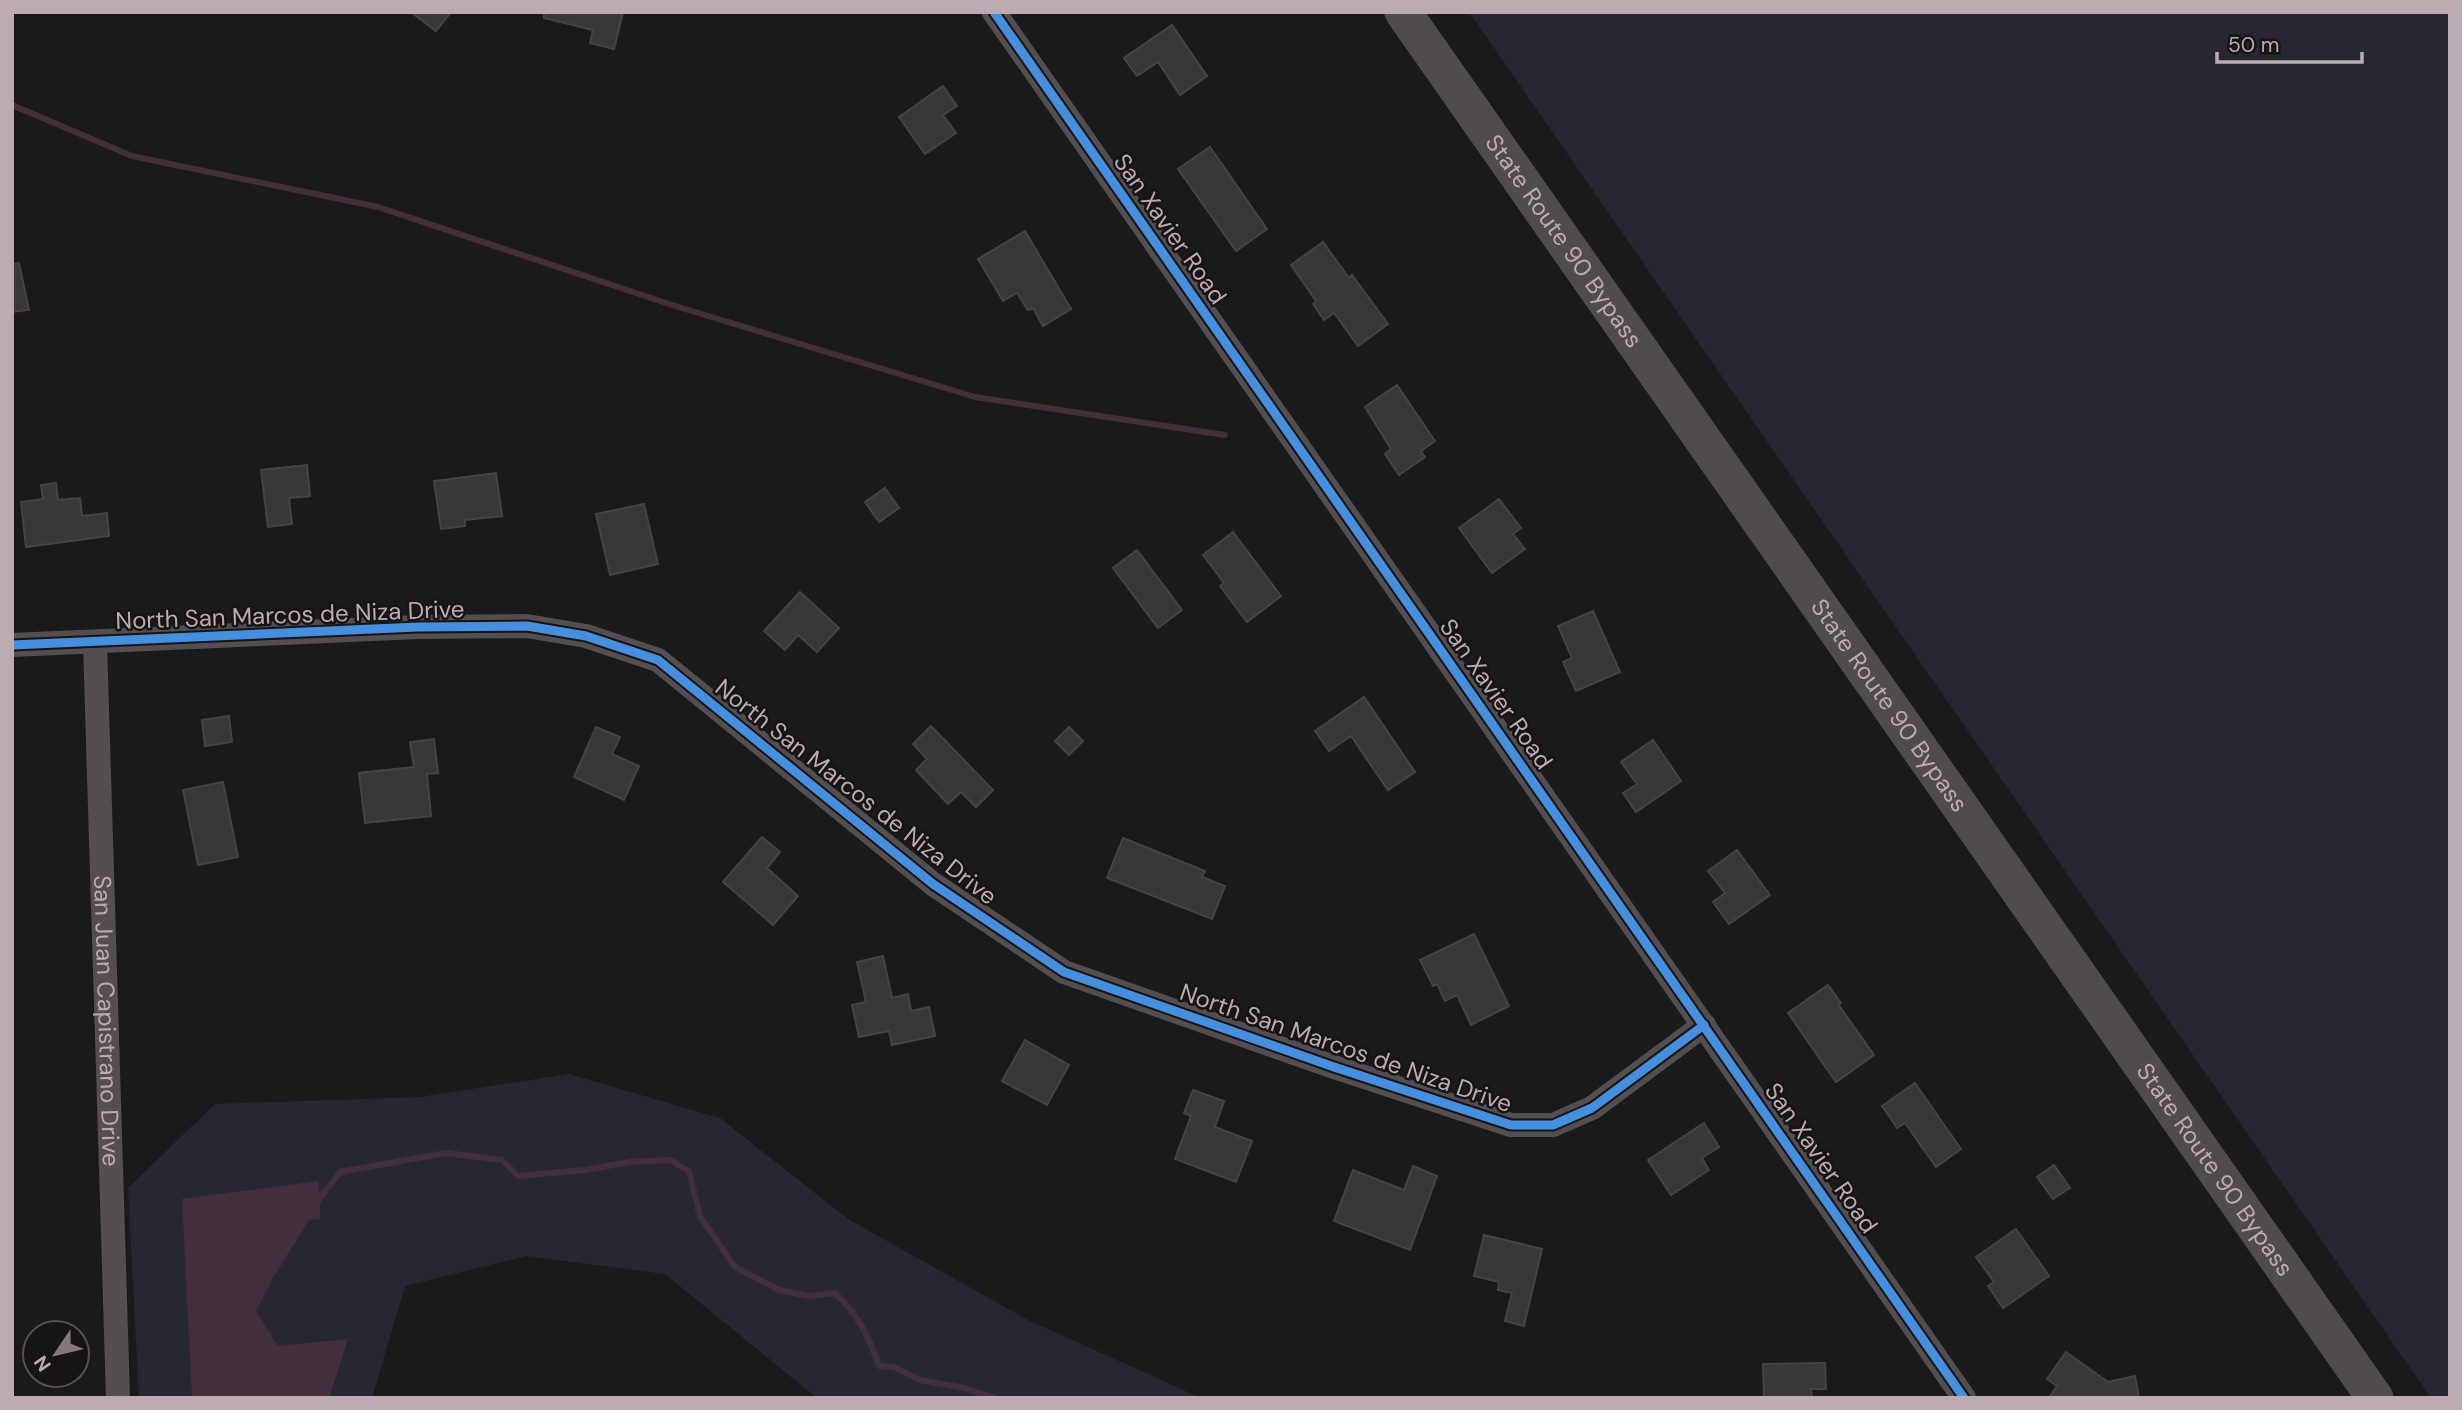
<svg xmlns="http://www.w3.org/2000/svg" width="2462" height="1410" font-family="'DM Sans',sans-serif">
<style>
.green{fill:#272731}
.water{fill:#432f3c}
.lines{fill:none;stroke-linecap:round;stroke-linejoin:round}
.stream{stroke:#432f3c;stroke-width:6}
.building{fill:#3a3738;stroke:#474345;stroke-width:2}
.minor{stroke:#544e51;stroke-width:24}
.highway{stroke:#504c4d;stroke-width:37}
.cycleway-casing{stroke:#171415;stroke-width:13}
.cycleway{stroke:#468fdf;stroke-width:9}
.labels{text-anchor:middle;stroke-width:5;stroke-linejoin:round;paint-order:stroke}
.street-label{font-size:24px;fill:#bcabb3;stroke:#171415}
</style>
<rect width="100%" height="100%" fill="#1b1a1a"/>
<g class="green">
<path d="M1469 12H2450V1398H2431Z"/>
<path d="M569 1074 720 1118 848 1219 1026 1319 1201 1398H817L665 1274 526 1256 405 1286 372 1398H139L128 1188 215 1104 420 1097Z"/>
</g>
<path class="water" d="M319 1181 320 1219 309 1220 273 1278 256 1311 278 1346 348 1339 329 1398H192L182 1199Z"/>
<g class="lines">
<g class="stream">
<path d="M12 105 132 156 378 207 672 305 975 397 1225 435"/>
<path d="M314 1206 340 1172 446 1153 502 1160 518 1176 585 1170 630 1162 670 1160 689 1171 700 1216 735 1267 779 1290 809 1296 835 1293C858 1314 869 1337 879 1366L894 1367 920 1380 964 1388 996 1398"/>
</g>
</g>
<g class="building">
<path d="M411 12H451L436 31Z"/>
<path d="M544 12H623L614 49 590 43 593 30 544 18Z"/>
<path d="M1172 25 1207 76 1180 95 1158 62 1137 76 1124 58Z"/>
<path d="M943 86 957 106 943 115 956 133 925 154 899 117Z"/>
<path d="M1210 147 1267 229 1236 251 1178 169Z"/>
<path d="M1025 231 1071 309 1043 326 1033 308 1028 310 1017 293 1003 301 978 259Z"/>
<path d="M1323 242 1349 278 1352 275 1388 324 1358 346 1334 313 1324 320 1313 304 1316 301 1291 265Z"/>
<path d="M19 263 29 310 12 312V264Z"/>
<path d="M1397 385 1435 441 1421 451 1425 457 1399 475 1385 454 1391 449 1365 407Z"/>
<path d="M307 465 310 496 289 498 292 524 268 527 261 470Z"/>
<path d="M496 473 502 516 465 520V526L441 529 434 481Z"/>
<path d="M56 483 58 500 80 498 82 516 107 513 109 536 26 547 21 502 43 499 41 485Z"/>
<path d="M885 488 899 508 879 522 865 502Z"/>
<path d="M1499 499 1521 528 1513 534 1525 549 1492 573 1459 528Z"/>
<path d="M644 504 658 564 610 575 596 514Z"/>
<path d="M1233 532 1281 596 1247 622 1220 586 1224 583 1203 555Z"/>
<path d="M1137 550 1182 610 1158 628 1113 568Z"/>
<path d="M800 592 839 628 817 652 798 635 785 650 764 631Z"/>
<path d="M1593 611 1620 672 1576 691 1563 662 1572 658 1558 626Z"/>
<path d="M1364 697 1415 772 1388 790 1351 736 1329 751 1315 731Z"/>
<path d="M229 716 232 742 205 746 202 720Z"/>
<path d="M931 726 993 790 976 807 961 792 948 804 916 770 927 759 913 744Z"/>
<path d="M596 727 620 737 612 754 639 766 624 800 574 777Z"/>
<path d="M1069 727 1083 741 1069 755 1055 741Z"/>
<path d="M434 739 438 773 427 774 431 816 365 823 359 773 414 767 410 742Z"/>
<path d="M1653 740 1681 781 1636 812 1623 793 1637 784 1621 762Z"/>
<path d="M223 782 238 857 198 865 183 790Z"/>
<path d="M762 837 780 852 767 868 798 896 773 925 723 882Z"/>
<path d="M1123 838 1205 871 1202 877 1225 886 1212 919 1107 878Z"/>
<path d="M1737 850 1770 895 1729 924 1713 902 1725 893 1708 871Z"/>
<path d="M1474 934 1509 1006 1471 1025 1457 995 1445 1001 1437 984 1433 986 1420 960Z"/>
<path d="M883 956 892 998 908 994 911 1011 929 1007 935 1036 892 1045 889 1031 859 1037 852 1005 866 1002 857 962Z"/>
<path d="M1828 985 1841 1003 1838 1004 1874 1055 1836 1082 1788 1013Z"/>
<path d="M1025 1040 1069 1065 1047 1105 1002 1081Z"/>
<path d="M1915 1083 1961 1149 1936 1167 1905 1123 1897 1128 1882 1106Z"/>
<path d="M1193 1090 1224 1101 1215 1127 1252 1141 1236 1182 1175 1159 1191 1116 1184 1113Z"/>
<path d="M1704 1123 1719 1147 1702 1158 1709 1170 1671 1195 1648 1160Z"/>
<path d="M2054 1165 2070 1188 2053 1199 2037 1177Z"/>
<path d="M1413 1166 1437 1176 1410 1250 1334 1221 1353 1170 1404 1190Z"/>
<path d="M2016 1229 2049 1276 2003 1308 1988 1286 1994 1282 1976 1257Z"/>
<path d="M1484 1235 1542 1249 1524 1326 1505 1321 1512 1293 1498 1290 1499 1282 1474 1276Z"/>
<path d="M2066 1352 2108 1382 2135 1376 2139 1398H2049L2057 1386 2047 1379Z"/>
<path d="M1825 1363 1826 1389H1811L1812 1398H1764L1763 1364Z"/>
</g>
<g class="lines">
<g class="minor">
<path d="M994 12 1964 1398"/>
<path id="s1" d="M95 643 118 1398"/>
<path d="M12 645 418 627 527 626 586 636 658 660 933 884 1064 972 1334 1067 1511 1125H1553L1592 1108 1704 1025"/>
</g>
<path class="highway" id="s2" d="M1403 12 2375 1398"/>
<defs>
<g id="cycleway">
<path d="M994 12 1964 1398"/>
<path d="M12 645 418 627 527 626 586 636 658 660 933 884 1064 972 1334 1067 1511 1125H1553L1592 1108 1704 1025"/>
</g>
</defs>
<use href="#cycleway" class="cycleway-casing"/>
<use href="#cycleway" class="cycleway"/>
</g>
<g class="labels">
<g class="street-label">
<text transform="translate(1170 229) rotate(55)" y="8">San Xavier Road</text>
<text dy="8" stroke="none"><textPath href="#s2" startOffset="280">State Route 90 Bypass</textPath></text>
<text transform="translate(290 615) rotate(-2)" y="8">North San Marcos de Niza Drive</text>
<text transform="translate(1496 694) rotate(55)" y="8">San Xavier Road</text>
<text dy="8" stroke="none"><textPath href="#s2" startOffset="847">State Route 90 Bypass</textPath></text>
<text transform="translate(856 792) rotate(38)" y="8">North San Marcos de Niza Drive</text>
<text dy="8" stroke="none"><textPath href="#s1" startOffset="378">San Juan Capistrano Drive</textPath></text>
<text transform="translate(1346 1048) rotate(19)" y="8">North San Marcos de Niza Drive</text>
<text transform="translate(1821 1158) rotate(55)" y="8">San Xavier Road</text>
<text dy="8" stroke="none"><textPath href="#s2" startOffset="1414">State Route 90 Bypass</textPath></text>
</g>
</g>
<rect width="2462" height="1410" fill="none" stroke="#bcabb3" stroke-width="28"/>
<g transform="translate(56 1354) rotate(235)"><circle r="33" fill="#171415" stroke="#595054" stroke-width="2"/>
<path d="M0-5L12 26L0 18L-12 26Z" fill="#84787d"/>
<text y="-10" font-size="19" font-weight="bold" text-anchor="middle" fill="#bcabb3">N</text>
</g>
<path d="M2217 52v10h145v-10" fill="none" stroke="#bcabb3" stroke-width="3.5"/>
<text x="2228" y="52" font-size="21" fill="#bcabb3" stroke="#171415" stroke-width="5" paint-order="stroke">50 m</text>
</svg>
